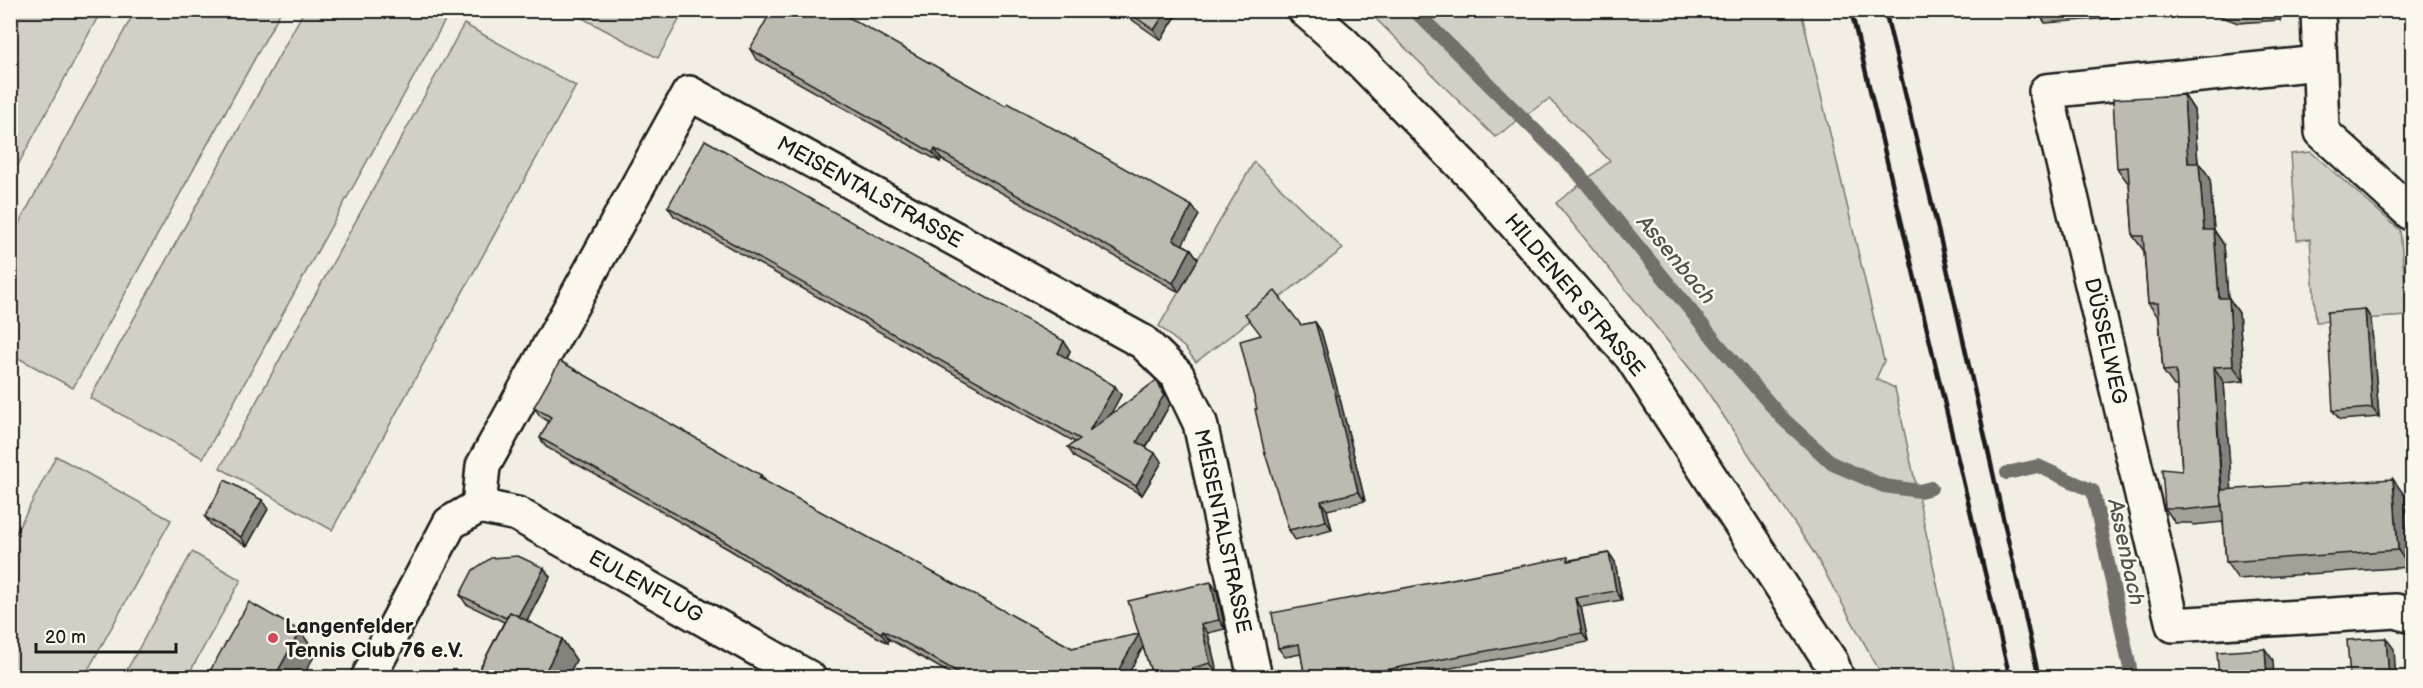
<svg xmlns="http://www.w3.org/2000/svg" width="2423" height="688" font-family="'Balsamiq Sans',sans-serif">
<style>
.green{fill:#d2cfc6;stroke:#777671;stroke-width:1.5}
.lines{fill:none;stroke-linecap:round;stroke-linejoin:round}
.stream{stroke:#716f6b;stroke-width:14}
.minor-casing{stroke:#1c1c1c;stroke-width:38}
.secondary-casing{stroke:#1c1c1c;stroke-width:38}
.minor{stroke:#fbf7ec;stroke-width:33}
.secondary{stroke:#fbf7ec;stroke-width:33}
.rail{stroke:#1c1c1c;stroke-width:4.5}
.wall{fill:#a3a098;stroke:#1c1c1c;stroke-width:1.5}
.shaded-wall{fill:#84827c;stroke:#1c1c1c;stroke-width:1.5}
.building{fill:#bdbab1;stroke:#1c1c1c;stroke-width:1.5}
.poi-dot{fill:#d1495b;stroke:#fbf7ec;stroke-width:2}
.labels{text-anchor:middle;stroke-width:5;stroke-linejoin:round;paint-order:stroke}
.street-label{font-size:21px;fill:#1c1c1c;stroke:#fbf7ec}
.poi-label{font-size:21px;font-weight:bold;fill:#1c1c1c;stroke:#fbf7ec;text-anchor:start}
.water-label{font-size:22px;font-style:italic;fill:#545351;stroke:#fbf7ec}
</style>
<rect width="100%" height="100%" fill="#f2eee4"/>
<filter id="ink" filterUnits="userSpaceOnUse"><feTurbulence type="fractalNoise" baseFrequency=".0167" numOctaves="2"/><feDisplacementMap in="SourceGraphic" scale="12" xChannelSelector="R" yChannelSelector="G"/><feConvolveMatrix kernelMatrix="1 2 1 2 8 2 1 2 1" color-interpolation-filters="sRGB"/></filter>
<g filter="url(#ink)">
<g class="green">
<path d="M11 10 101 11 11 178 10 11Z"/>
<path d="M440 10 448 15 203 458 90 398 304 11Z"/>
<path d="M135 11H281L73 388 11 354V238Z"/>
<path d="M569 11H684L658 58Z"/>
<path d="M1368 11H1801L1884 361 1876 379 1895 388 1957 677H1883L1814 553 1703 385 1556 203 1610 161 1549 99 1495 137Z"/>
<path d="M464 24 576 86 332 530 220 468Z"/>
<path d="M2311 152 2400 230 2408 316 2316 322 2310 239 2297 240 2291 154Z"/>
<path d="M1254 162 1343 249 1196 362 1185 348 1159 326Z"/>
<path d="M56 456 171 520 84 677H11V542Z"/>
<path d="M192 552 241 580 187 677H123Z"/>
</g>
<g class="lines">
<g class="stream">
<path d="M1414 10 1578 173 1718 344 1782 418 1833 464 1884 486 1920 491 1931 488"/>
<path d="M2007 473 2038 466 2093 491 2132 678"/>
</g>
<defs>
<g id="minor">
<path d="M2318 10 2322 132 2412 214"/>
<path d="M2319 63 2046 91 2173 625 2396 611 2412 616"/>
<path d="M479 506 483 466 689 93 1143 342 1177 375 1200 423 1255 678"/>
<path d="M479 506 517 514 809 678"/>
<path d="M368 678 450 523 479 506"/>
</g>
<path id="secondary" d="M1305 10 1343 43 1472 175 1631 356 1831 662 1837 678"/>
</defs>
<use href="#minor" class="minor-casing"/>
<use href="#secondary" class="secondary-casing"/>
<use href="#minor" class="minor"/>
<use href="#secondary" class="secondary"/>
<g class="rail">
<path d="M1851 10 2010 678"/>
<path d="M1885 10 1942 246 2039 678"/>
</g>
</g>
<g class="wall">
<path d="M1118 10H1180L1161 40Z"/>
<path d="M2037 10H2279L2280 20 2238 23 2207 11 2045 23Z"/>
<path d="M750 49 1199 215 1182 244 1191 249 1198 259 1179 292 941 159 940 162 756 59Z"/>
<path d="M2184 95 2194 110 2198 163H2199L2210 178 2214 230 2224 245 2228 298 2239 313 2244 381 2224 383 2231 490 2405 496 2409 567 2238 579 2226 562 2223 522 2193 525 2192 523H2175L2165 508 2182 471 2177 386H2174L2163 371 2159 318 2148 303 2144 251 2133 236 2129 183H2128L2117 168Z"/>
<path d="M668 207 1070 351 1067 358 1121 395 1109 416 1157 380 1163 390 1170 404 1146 448 1162 462 1142 495 1074 457 1068 447 1075 442 674 216Z"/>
<path d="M2365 309 2371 319 2379 417 2340 420 2333 411Z"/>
<path d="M1315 322 1321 331 1340 399 1365 501 1327 510 1332 530 1295 540 1289 530 1257 409 1301 325Z"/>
<path d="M534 407 766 482 1072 648 1139 634 1217 591 1225 629 1208 633 1217 672 1200 678H1153L1143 647 1126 678H958L889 639 888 643 796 591 730 550 546 447 540 438 549 422 540 416Z"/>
<path d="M262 500 268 509 247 546 212 526 205 517Z"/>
<path d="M1609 553 1615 562 1622 600 1581 607 1588 642 1398 678H1305L1301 654 1285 657 1278 648 1570 560Z"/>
<path d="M544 568 550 577 527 621 562 639 576 660 567 678H475L504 622 466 604 460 595Z"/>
</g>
<g class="shaded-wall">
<path d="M1167 10H1180L1161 40 1154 30Z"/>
<path d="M2273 10H2279L2280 20Z"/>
<path d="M2184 95 2194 110 2199 178 2188 163Z"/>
<path d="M935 149 941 159 940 162 933 153Z"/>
<path d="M2199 163 2210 178 2215 245 2204 230Z"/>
<path d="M1192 206 1199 215 1180 249 1173 240Z"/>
<path d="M2214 230 2224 245 2229 313 2219 298Z"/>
<path d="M1191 249 1198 259 1179 292 1173 283Z"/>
<path d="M2229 298 2239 313 2244 381 2233 366Z"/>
<path d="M2365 309 2371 319 2379 417 2372 408Z"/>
<path d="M1315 322 1321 331 1340 399 1365 501 1358 492Z"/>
<path d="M1064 341 1070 351 1064 362 1058 353Z"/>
<path d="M2214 367 2224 383 2234 521 2223 506Z"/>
<path d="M1157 380 1163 390 1170 404 1143 452 1137 442Z"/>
<path d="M1115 386 1121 395 1096 441 1089 431Z"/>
<path d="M1155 453 1162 462 1142 495 1136 486Z"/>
<path d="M761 475 768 484 759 478Z"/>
<path d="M2393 479 2405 496 2409 567 2398 550Z"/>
<path d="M262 500 268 509 247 546 241 537Z"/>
<path d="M1321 501 1327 510 1332 530 1326 521Z"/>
<path d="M1609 553 1615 562 1622 600 1616 591Z"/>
<path d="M544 568 550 577 521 631 515 622Z"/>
<path d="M1211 582 1217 591 1225 629 1219 620Z"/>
<path d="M1575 598 1581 607 1588 642 1582 633Z"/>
<path d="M1201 624 1208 633 1217 672 1210 663Z"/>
<path d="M883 630 889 639 888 643 881 633Z"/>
<path d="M300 631 316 653 302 678H274Z"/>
<path d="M1139 634 1145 643 1126 678H1114Z"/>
<path d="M2386 638 2394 649 2396 678H2389Z"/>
<path d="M562 639 576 660 567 678H542Z"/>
<path d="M2265 649 2273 660 2274 678H2267Z"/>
</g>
<g class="building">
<path d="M772 10H836L1006 106 1008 103 1192 206 1173 240 1191 249 1173 283 935 149 933 153 750 49Z"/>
<path d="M1125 10H1167L1154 30Z"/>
<path d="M2184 95 2188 163H2199L2204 230H2214L2219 298H2229L2233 366 2214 367 2222 506 2182 510V508H2165L2162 469 2182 471 2176 370 2163 371 2158 303H2148L2143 236H2133L2128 167 2117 168 2113 99Z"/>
<path d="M705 140 1064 341 1058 353 1115 386 1089 431 1157 380 1164 395 1137 442 1155 453 1136 486 1068 447 1080 439 668 207Z"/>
<path d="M1275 291 1301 325 1315 322 1334 389 1358 492 1321 501 1326 521 1289 530 1264 450 1255 409H1257L1240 341 1261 335 1245 314Z"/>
<path d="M2365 309 2372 408 2333 411 2327 312Z"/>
<path d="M560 361 761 475 759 478 1072 648 1139 634 1128 601 1211 582 1219 620 1201 624 1210 663 1193 668 1194 670 1164 678H1153L1139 634 1114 678H968L883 630 881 633 789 582 724 541 540 438 551 417 534 407Z"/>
<path d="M2393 479 2398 550 2226 562 2221 490Z"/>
<path d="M225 480 262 500 241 537 205 517Z"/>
<path d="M1609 553 1616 591 1575 598 1582 633 1342 678H1305L1299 644 1278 648 1272 613 1568 557V561Z"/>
<path d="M518 556 544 568 518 616 510 612 506 618 460 595 473 570 491 558Z"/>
<path d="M249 602 300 631 274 678H206Z"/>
<path d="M510 612 562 639 542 678H475Z"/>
<path d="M2386 638 2389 678H2350L2347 640Z"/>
<path d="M2265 649 2267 678H2219L2217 652Z"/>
<path d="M454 671 466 678H450Z"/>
</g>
</g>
<circle class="poi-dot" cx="273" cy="638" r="6"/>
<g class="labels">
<g class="street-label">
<text transform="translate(870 192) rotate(29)" y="7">MEISENTALSTRASSE</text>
<text transform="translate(1575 295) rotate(50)" y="7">HILDENER STRASSE</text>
<text transform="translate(2106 341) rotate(77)" y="7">DÜSSELWEG</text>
<text transform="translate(1223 531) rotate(78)" y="7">MEISENTALSTRASSE</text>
<text transform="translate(646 586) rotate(29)" y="7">EULENFLUG</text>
</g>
<g class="poi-label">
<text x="285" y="633">Langenfelder<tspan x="285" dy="24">Tennis Club 76 e.V.</tspan></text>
</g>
<g class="water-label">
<text transform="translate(1677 259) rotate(50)" y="8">Assenbach</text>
<text transform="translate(2127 552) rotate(78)" y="8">Assenbach</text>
</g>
</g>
<rect width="2423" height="688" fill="none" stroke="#fbf7ec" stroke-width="36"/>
<rect x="18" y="18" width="2387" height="652" fill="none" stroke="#1c1c1c" stroke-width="2" filter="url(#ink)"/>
<path d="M36 643v9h140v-9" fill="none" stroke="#1c1c1c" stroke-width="3"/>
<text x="45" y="643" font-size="18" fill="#1c1c1c" stroke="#fbf7ec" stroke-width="4.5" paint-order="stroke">20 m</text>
</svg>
